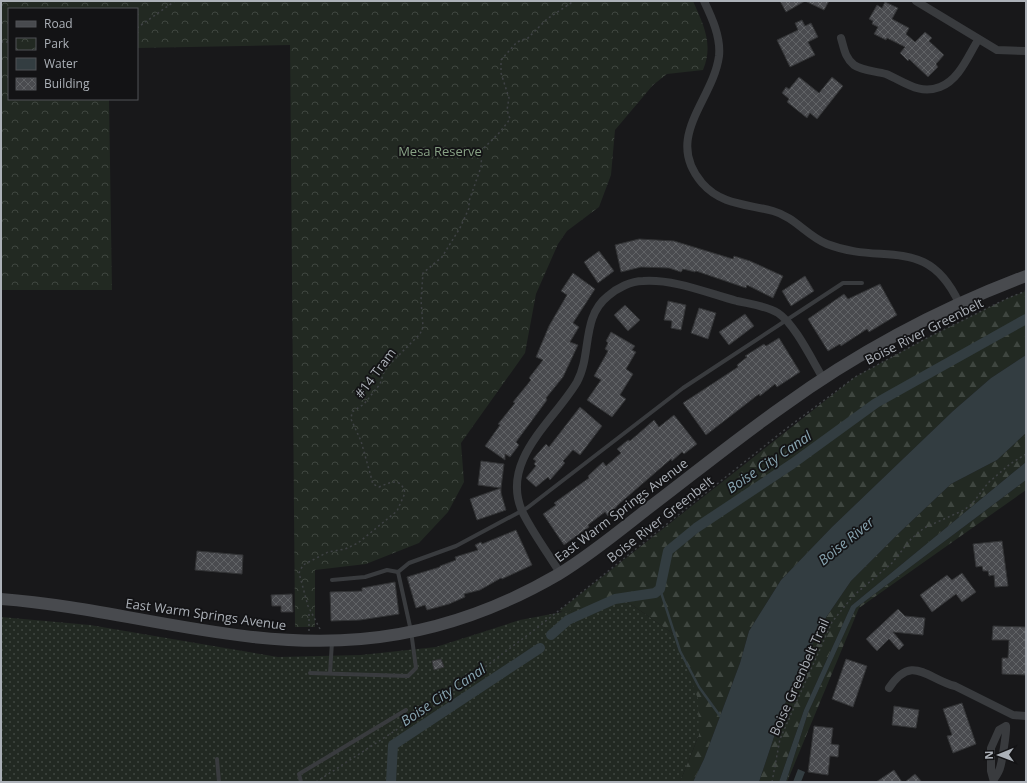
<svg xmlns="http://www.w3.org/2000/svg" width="1027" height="783" font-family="'Open Sans',sans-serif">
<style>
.grass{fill:url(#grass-dots)}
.forest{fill:url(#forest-firs)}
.park{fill:url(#park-crowns)}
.water{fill:#333d41}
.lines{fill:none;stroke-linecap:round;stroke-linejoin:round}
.stream{stroke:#333d41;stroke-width:2.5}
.canal{stroke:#333d41;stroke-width:10}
.building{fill:url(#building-cross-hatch);stroke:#323335}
.path{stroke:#3f4245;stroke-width:1.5;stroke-dasharray:2 3;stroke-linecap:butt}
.lane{stroke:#393b3e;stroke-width:4}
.street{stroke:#393b3e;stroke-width:8}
.secondary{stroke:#484a4e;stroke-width:12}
.labels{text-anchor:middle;stroke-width:3.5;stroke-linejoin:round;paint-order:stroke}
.park-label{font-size:13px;fill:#88a185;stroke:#131315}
.street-label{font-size:13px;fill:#acb1b8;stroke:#131315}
.water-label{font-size:14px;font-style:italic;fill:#87a3af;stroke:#131315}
</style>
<defs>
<pattern id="grass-dots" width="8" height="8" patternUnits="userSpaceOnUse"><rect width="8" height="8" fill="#222922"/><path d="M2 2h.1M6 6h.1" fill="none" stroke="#3f4640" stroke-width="1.8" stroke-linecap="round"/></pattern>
<pattern id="forest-firs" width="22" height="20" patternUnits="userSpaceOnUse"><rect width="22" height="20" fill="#222922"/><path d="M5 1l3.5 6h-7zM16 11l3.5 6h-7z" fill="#3f4640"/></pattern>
<pattern id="park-crowns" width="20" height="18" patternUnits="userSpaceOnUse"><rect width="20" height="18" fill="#222922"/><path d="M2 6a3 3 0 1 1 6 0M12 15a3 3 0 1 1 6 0" fill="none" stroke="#3f4640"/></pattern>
<pattern id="building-cross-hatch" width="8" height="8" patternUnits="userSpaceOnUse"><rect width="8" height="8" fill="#4a4b4f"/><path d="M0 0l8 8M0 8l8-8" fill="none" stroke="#616366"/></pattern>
</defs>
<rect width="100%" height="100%" fill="#18181a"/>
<path class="grass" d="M625 600 675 635 699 699V735L680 782H1V617L90 625 278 657 361 655 436 647 520 620Z"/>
<g class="forest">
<path d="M1026 291V355L991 378 953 411 832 527 781 580 749 631 740 663 704 759 693 782H680L699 735 698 699 675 635 625 600 563 612 559 611 855 377 925 339 1008 298Z"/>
<path d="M1026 433V462L851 606 804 710 779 782H759L789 692 823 622 851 581 899 533 951 484 997 460Z"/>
<path d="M1026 480V490L859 608 787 782H786L808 713 856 608Z"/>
</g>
<path class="park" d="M1 1H693C703 24 714 44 703 70L667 74 653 85 615 130 611 175 599 207 567 231 558 244 536 294 525 353 461 443 464 482 448 512 419 543 366 564 315 570V627H295L290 45 137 48V9H9V99H109L112 290H1Z"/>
<g class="water">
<path d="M1026 355V433L997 460 951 484 899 533 851 581 823 622 789 692 759 782H693L704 759 740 663 749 631 781 580 832 527 953 411 991 378Z"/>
<path d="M1026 462V480L856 608 808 713 786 782H779L804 710 851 606Z"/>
<path d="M798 769 805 772 801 782H793Z"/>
</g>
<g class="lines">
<path class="stream" d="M660 589 680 651 699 687 720 716"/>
<g class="canal">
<path d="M551 635 568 620 615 599 655 593 660 589 668 551 696 528 792 464 876 403 1026 319"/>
<path d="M391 782 393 745 540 648"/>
</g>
</g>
<g class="building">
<path d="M780 1H805L786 12Z"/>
<path d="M805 1H829L824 10Z"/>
<path d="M885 2 898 8 892 19 909 28 906 34 915 42 925 32 932 38 929 41 944 55 936 64 938 67 928 77 909 59 908 61 900 53 905 47 887 38 886 40 874 34 878 27 872 24 873 21 869 19 877 5 882 8Z"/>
<path d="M802 20 805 26 811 23 818 37 808 42 815 55 790 67 777 40 798 30 795 23Z"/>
<path d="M799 77 819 93 832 77 843 86 817 119 810 113 807 118 787 102 789 99 782 93 786 87 789 89Z"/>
<path d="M639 239 674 241 733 259 734 256 750 261 783 276 773 298 747 285 746 288 696 271 695 272 683 269 681 272 669 268 641 267 621 272 615 245Z"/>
<path d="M599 251 614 271 598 283 584 262Z"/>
<path d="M573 273 595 289 573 323 579 327 570 342 578 345 563 377 546 398 547 400 516 442 519 445 510 457 505 454V460L485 446 500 425 498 424 515 403 513 402 531 380 529 378 543 360 536 357 549 326 567 295 561 291Z"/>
<path d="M805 276 814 291 791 306 782 291Z"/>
<path d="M880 284 897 315 869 332 867 329 841 346 840 344 828 351 808 319 844 294 848 299Z"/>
<path d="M668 301 686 305 681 330 671 328 672 321 664 320Z"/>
<path d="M625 305 640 320 628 331 614 315Z"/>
<path d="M699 308 716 313 708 339 691 333Z"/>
<path d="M745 314 754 326 729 345 719 332Z"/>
<path d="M611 332 635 346 632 350 636 352 626 369 633 374 620 395 626 399 612 417 587 400 601 380 594 376 608 351 605 349 608 343 606 341Z"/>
<path d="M779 338 800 372 777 387 775 384 760 396 759 394 706 435 683 403 738 367 737 365 747 357 745 356 764 344 766 346Z"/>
<path d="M580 407 602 426 580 455 573 450 563 461 565 463 550 480 548 477 536 487 526 478 536 466 534 464 536 461 533 459 546 444 549 447Z"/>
<path d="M674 415 697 444 684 454 682 452 672 461 671 459 619 504 608 516 605 512 588 525 589 527 564 545 543 514 556 505 554 503 589 478 588 476 603 462 606 466 621 453 617 449 628 440 630 441 654 420 659 427Z"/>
<path d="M481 461 504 464 501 488 478 485Z"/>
<path d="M501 488V493L506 510 477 520 470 499Z"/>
<path d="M516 530 532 565 502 579 501 578 480 590 464 594 465 597 449 604 427 610 425 605 416 608 407 577 440 567V566L456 560 455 557 478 550 475 545 481 542 482 544Z"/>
<path d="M1002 541 1008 586 995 587 994 575 989 576 988 571H983L982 566 976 567 973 544Z"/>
<path d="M197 551 243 555 242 574 195 570Z"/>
<path d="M962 573 976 592 962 602 956 594 932 612 920 595 947 575 952 580Z"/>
<path d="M395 582 399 614 360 620 331 621 330 592 362 591V588Z"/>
<path d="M292 594 293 612H281V606H272L271 595Z"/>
<path d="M898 609 905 616 925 618 923 635 893 632 904 645 899 650 889 639 877 651 866 639Z"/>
<path d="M993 626 1026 627V675L1002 674V658H1008L1009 640H992Z"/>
<path d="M441 659 444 667 434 670 432 661Z"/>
<path d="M846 659 867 666 853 707 832 699Z"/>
<path d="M962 703 976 744 953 753 947 736 952 735 943 709Z"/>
<path d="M894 706 919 710 916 728 892 725Z"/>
<path d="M814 726 833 728 831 744 839 745 838 757 830 756 828 775 808 772Z"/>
<path d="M894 770 902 782H876Z"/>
<path d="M915 774 922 782H905Z"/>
</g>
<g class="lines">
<g class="path">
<path d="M137 28 175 1"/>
<path d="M1 42H9"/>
<path d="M320 629 308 606 299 573 303 565 328 552 345 549 358 543 397 511 405 493C401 477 391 482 379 487L373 484 361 441 351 419 352 412 364 404 380 384 384 372 391 363 420 334 423 327 421 300 423 273 442 257 460 228 469 208V201L481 167 482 150 500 132 510 119 507 110 509 98 501 73V60L517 42 528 38 547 19 574 1"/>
<path d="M309 631V611"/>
<path d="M316 782 433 706 537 628 787 428 855 377 925 339 1008 298 1026 291"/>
<path d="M772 782 780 739 832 622 853 596 892 563 911 539 924 528 964 510 972 504 988 483 1010 464 1026 454"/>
</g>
<g class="lane">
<path d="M332 580 365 577 387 570 398 572 409 563 456 546 527 508 683 388 843 283H862"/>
<path d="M310 673 408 676 416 668 411 631 398 572"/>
<path d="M330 673 332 642"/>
<path d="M217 759 219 782"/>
<path d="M301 782 299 774 406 710"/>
</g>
<g class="street">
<path d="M704 1C712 18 721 37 719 56 713 101 663 137 702 183 721 205 747 204 773 211 795 217 807 236 827 244 883 266 927 234 959 303"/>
<path d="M916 1 997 50 1026 51"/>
<path d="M841 38C844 48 845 58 854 65 862 71 876 71 886 74 905 82 919 95 940 87 959 80 968 56 978 40"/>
<path d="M560 573C548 553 532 532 522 511 500 460 554 421 577 382 592 355 581 317 608 296 617 288 631 281 643 281 675 279 707 293 737 301 750 304 767 306 778 313 795 324 813 362 824 380"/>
<path d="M889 688C912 653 927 679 955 686L1013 715 1026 716"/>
<path d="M994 779C996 776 999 772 1000 768 1002 762 1007 730 1006 726L999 730 991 748V771L994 782"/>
</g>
<path class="secondary" d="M1 599C122 608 239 650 361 639 431 633 499 609 559 574 590 555 618 532 646 510 691 476 735 440 782 407 858 352 938 309 1026 276"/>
</g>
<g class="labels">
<g class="park-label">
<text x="440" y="156">Mesa Reserve</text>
</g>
<g class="street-label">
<text transform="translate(924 331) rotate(-27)" y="5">Boise River Greenbelt</text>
<text transform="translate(375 373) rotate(-53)" y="5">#14 Tram</text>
<text transform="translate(621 510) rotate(-37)" y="5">East Warm Springs Avenue</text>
<text transform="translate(660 519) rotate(-38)" y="5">Boise River Greenbelt</text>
<text transform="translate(206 614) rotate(8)" y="5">East Warm Springs Avenue</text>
<text transform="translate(799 677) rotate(-66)" y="5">Boise Greenbelt Trail</text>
</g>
<g class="water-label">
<text transform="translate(769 462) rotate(-34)" y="5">Boise City Canal</text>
<text transform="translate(846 541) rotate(-39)" y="5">Boise River</text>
<text transform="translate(443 695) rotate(-34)" y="5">Boise City Canal</text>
</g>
</g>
<rect width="1027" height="783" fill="none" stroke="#acb1b8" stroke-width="4"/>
<rect x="8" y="8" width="130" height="92" fill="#131315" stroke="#505256"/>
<rect x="16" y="21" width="20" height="6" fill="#484a4e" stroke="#505256"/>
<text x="44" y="28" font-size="12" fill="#acb1b8">Road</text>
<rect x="16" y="38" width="20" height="12" fill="url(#park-crowns)" stroke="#505256"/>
<text x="44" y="48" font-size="12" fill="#acb1b8">Park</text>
<rect x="16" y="58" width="20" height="12" fill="#333d41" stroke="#505256"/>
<text x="44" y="68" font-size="12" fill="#acb1b8">Water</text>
<rect x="16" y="78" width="20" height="12" fill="url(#building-cross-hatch)" stroke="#505256"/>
<text x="44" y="88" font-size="12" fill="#acb1b8">Building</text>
<g transform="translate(999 755) rotate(269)" stroke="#131315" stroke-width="3" paint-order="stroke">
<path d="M0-3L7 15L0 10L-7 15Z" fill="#acb1b8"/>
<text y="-6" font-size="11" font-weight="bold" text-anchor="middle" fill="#acb1b8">N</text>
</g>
</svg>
